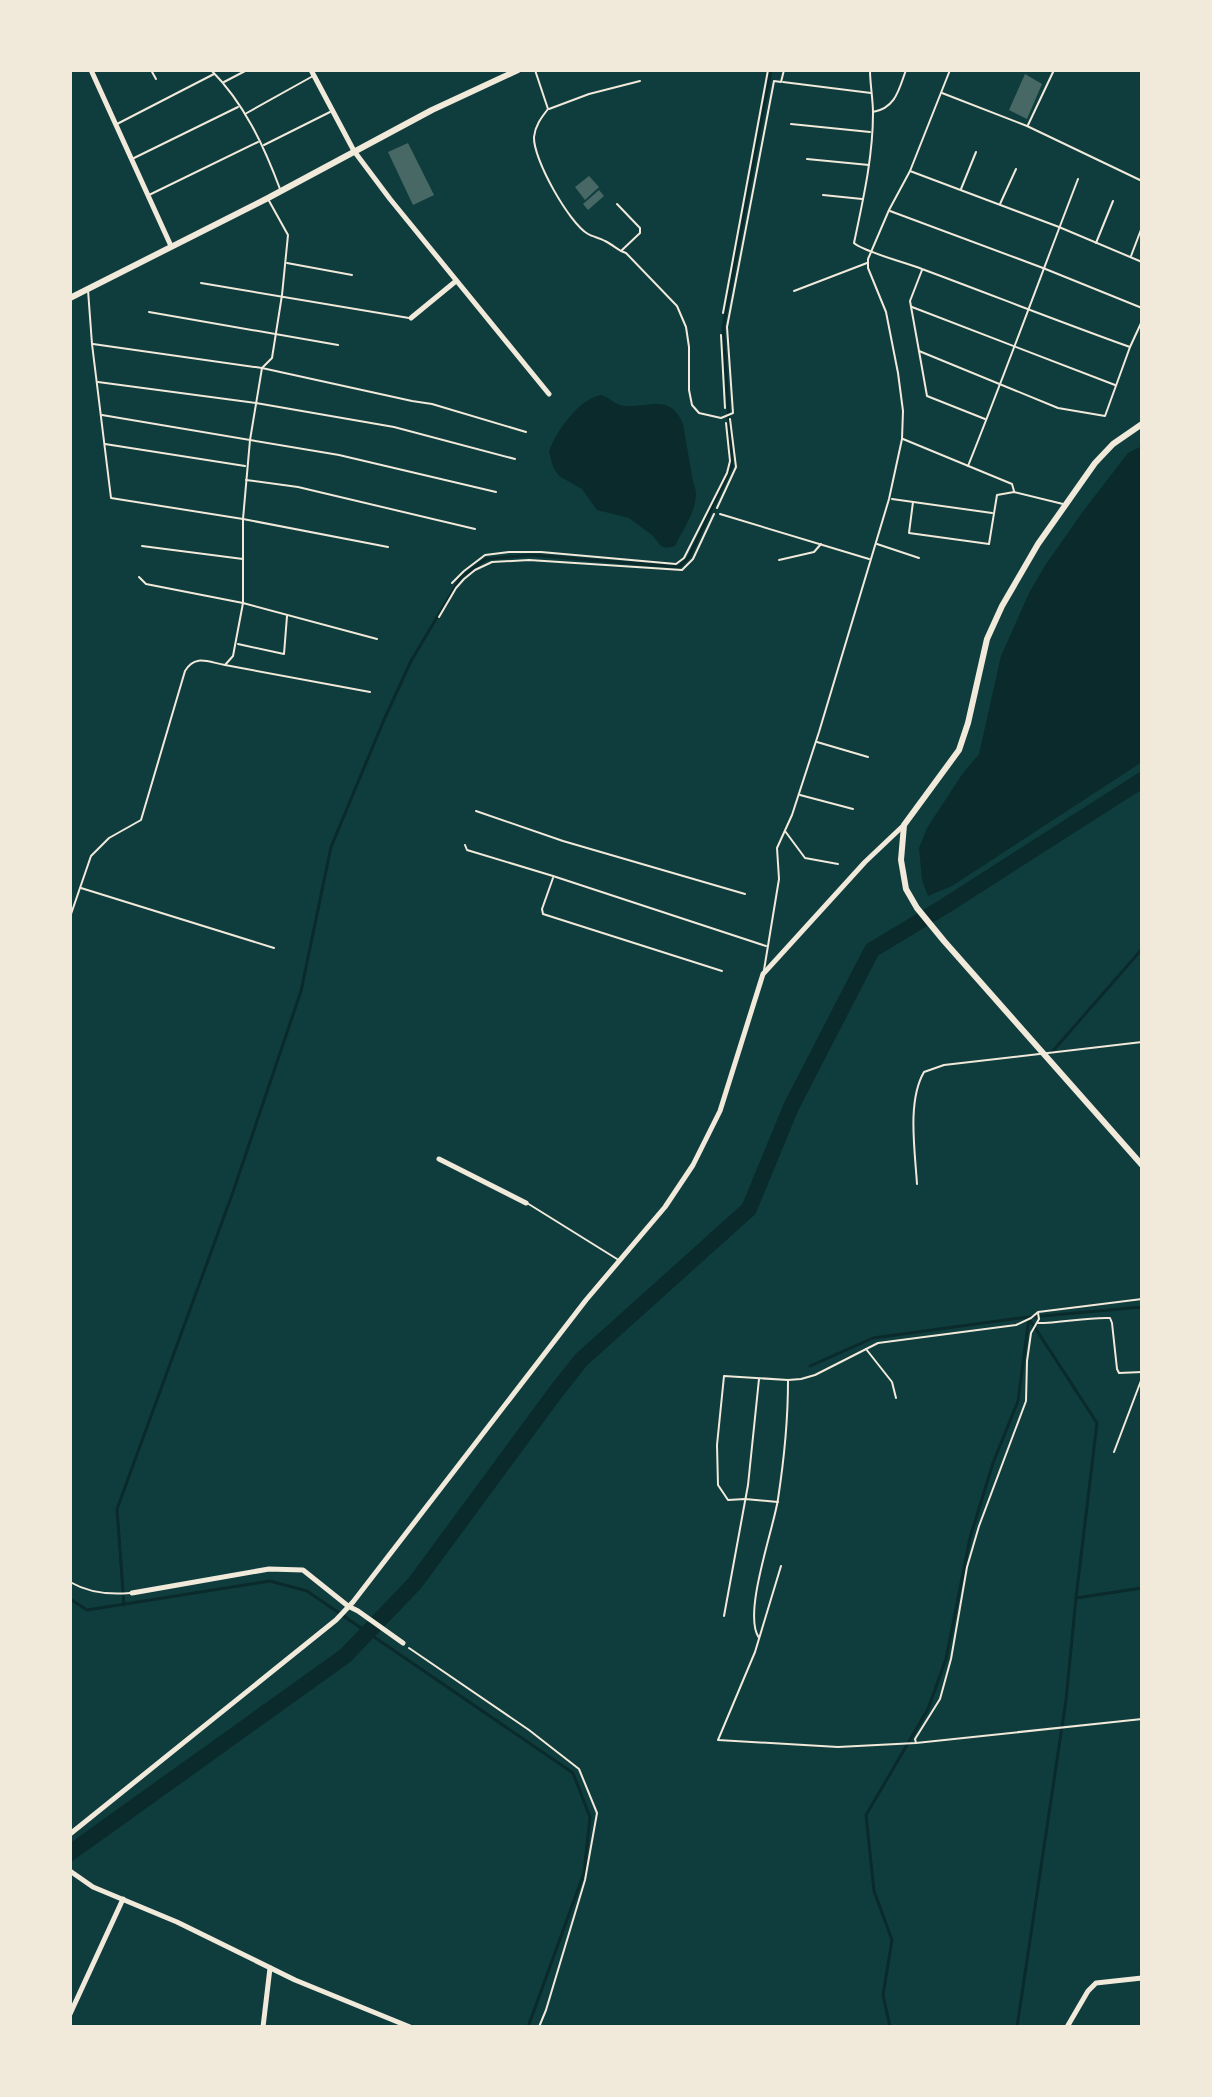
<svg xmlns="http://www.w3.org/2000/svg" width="1212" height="2097" font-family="'Archivo Narrow',sans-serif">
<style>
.water{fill:#0a2a2b}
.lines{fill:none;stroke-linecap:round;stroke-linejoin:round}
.stream{stroke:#0a2a2b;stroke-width:3}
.river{stroke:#0a2a2b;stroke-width:16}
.building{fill:#486865}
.path{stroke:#f1e9da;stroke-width:2}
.service{stroke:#f1e9da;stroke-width:2}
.minor{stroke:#f1e9da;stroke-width:5}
.tertiary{stroke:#f1e9da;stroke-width:6}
.secondary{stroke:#f1e9da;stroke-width:6}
</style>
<rect width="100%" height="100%" fill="#0f3d3e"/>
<g class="water">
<path d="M601 395C611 398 614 405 625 406 650 408 670 393 683 424L693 482C703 503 684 527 675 546L666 548 661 546 652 535 629 518 597 510 582 489 559 476 553 467 549 452C555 432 580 398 601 395Z"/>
<path d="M1142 446V762L952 886 928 896 922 880 919 848 927 828 963 773 979 754 1001 656 1029 593 1046 564 1084 510 1128 453Z"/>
</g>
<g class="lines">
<g class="stream">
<path d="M1052 1052 1142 949"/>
<path d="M810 1366 873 1338 1020 1318 1142 1307"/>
<path d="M1076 1598 1142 1588"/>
<path d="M70 1599 87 1610 270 1581 307 1591 573 1773 590 1817 584 1873 528 2027"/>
<path d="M124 1605 117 1509 233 1192 301 991 331 847 383 722 411 661 461 577 486 559 531 555 679 567 689 557 732 466 723 328 771 70"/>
<path d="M890 2027 883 1995 892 1940 874 1891 866 1815 928 1709 946 1659 970 1538 993 1463 1018 1401 1029 1318"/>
<path d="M1017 2027 1066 1700 1076 1598 1097 1423 1030 1320"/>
</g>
<path class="river" d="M70 1853 345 1656 415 1583 555 1393 581 1360 749 1209 791 1107 872 950 945 906 1142 780"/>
</g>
<g class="building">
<path d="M1025 74 1042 84 1027 119 1009 110Z"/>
<path d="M408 143 434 195 413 205 388 152Z"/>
<path d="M589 176 599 187 585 200 575 187Z"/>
<path d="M599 190 604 196 588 210 583 204Z"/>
</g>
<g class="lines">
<g class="path">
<path d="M723 313 768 70"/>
<path d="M721 335 725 408"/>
<path d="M717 508 736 467 730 419"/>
<path d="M452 583 464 571 485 555 509 552H541L676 564 684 558 727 473 730 461 726 423"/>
<path d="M439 617 456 588 464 579 475 570 492 562 529 560 682 570 693 559 714 514"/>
<path d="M409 1648 529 1730 579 1769 597 1813 585 1880 546 2010 539 2027"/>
</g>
<g class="service">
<path d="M151 70 156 79"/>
<path d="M211 70C244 103 264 146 280 189"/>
<path d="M535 70 548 109C541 118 535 126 534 137 533 159 569 223 588 234 593 237 600 238 605 241 611 244 616 248 621 251L640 233V228L617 204"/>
<path d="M870 70C870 84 873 99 873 113 873 157 863 200 854 243 864 252 907 263 922 269 992 295 1060 322 1130 347"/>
<path d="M224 82 247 70"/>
<path d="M783 82 871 93"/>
<path d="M942 93 1027 126 1142 181"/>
<path d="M549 109 589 94 640 81"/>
<path d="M873 112C896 108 899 89 906 70"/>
<path d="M245 114 313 76"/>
<path d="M117 124 214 74"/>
<path d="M791 124 870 132"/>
<path d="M1028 125 1054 70"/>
<path d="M264 145 330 112"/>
<path d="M132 159 238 107"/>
<path d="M807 159 869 165"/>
<path d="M910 171 1059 227 1142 262"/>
<path d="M961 189 976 152"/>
<path d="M149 195 258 142"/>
<path d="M823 195 862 199"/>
<path d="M1000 204 1016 169"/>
<path d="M890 211 1043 268 1142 308"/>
<path d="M1096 243 1113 201"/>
<path d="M621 251 626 253 677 306 686 327 689 347V390L692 405 699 413 721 418 733 413 727 327 774 81 781 82 784 70"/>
<path d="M1131 256 1142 227"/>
<path d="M287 263 352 275"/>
<path d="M922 270 910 301 919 351 1058 408 1105 416 1130 347 1142 321"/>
<path d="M201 283 409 318"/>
<path d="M88 290 92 344 111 498 243 519 388 547"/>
<path d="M794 291 867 263"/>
<path d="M912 307 1115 385"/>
<path d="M149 312 338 345"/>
<path d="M93 344 262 368 412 401 432 404 526 432"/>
<path d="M919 351 927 396 985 419"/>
<path d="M98 382 256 403 394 427 515 459"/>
<path d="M102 415 339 455 496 492"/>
<path d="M903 439 1012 484 1014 491"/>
<path d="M105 444 245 466"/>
<path d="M968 466C1006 371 1041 275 1078 179"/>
<path d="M246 480 298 487 475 529"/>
<path d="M892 499 992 513"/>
<path d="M913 502 909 533 989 544 997 495 1014 492 1063 504"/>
<path d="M720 514 869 559"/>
<path d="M877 544 919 558"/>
<path d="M142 546 243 559"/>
<path d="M779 560 814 552 821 544"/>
<path d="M139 577 146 584 243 603 377 639"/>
<path d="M238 644 284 654 287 616"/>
<path d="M225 665 370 692"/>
<path d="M817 742 868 757"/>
<path d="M800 795 853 809"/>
<path d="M476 811 563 841 745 894"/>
<path d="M785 831 805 858 838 864"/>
<path d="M465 845 467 850 553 876 766 946"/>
<path d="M553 878 542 909 543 914 722 971"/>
<path d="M81 888 274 948"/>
<path d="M70 917 91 856 109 838 141 820 185 671C195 654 208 662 225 665L233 656 243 603V519L250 440 262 368 272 358 282 295 288 235 268 199"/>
<path d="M764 970 779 879 777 848 792 815 819 732 889 499 902 439 903 411 898 373 886 312 868 268V259L889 210 910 171 950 70"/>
<path d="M917 1184C915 1151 907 1101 924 1072L944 1065 1142 1042"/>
<path d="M527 1203 617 1259"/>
<path d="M70 1285V1286"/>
<path d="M1038 1323C1062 1323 1086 1317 1110 1318L1112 1323 1117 1369 1119 1373 1142 1372"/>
<path d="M866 1349 892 1382 896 1398"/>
<path d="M1114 1452 1142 1378"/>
<path d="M778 1502 745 1499 728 1500 718 1485 717 1445 724 1376 788 1380 801 1379 815 1375 878 1343 1016 1325 1031 1318 1038 1312 1142 1299"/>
<path d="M781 1566 755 1652 718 1740 838 1747 916 1743 1142 1719"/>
<path d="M70 1582C89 1593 108 1595 130 1593"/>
<path d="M724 1616 748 1485 759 1379"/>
<path d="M759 1638C742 1614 774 1528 778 1499 784 1460 788 1420 788 1381"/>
<path d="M916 1743 915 1739 940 1699 951 1659 967 1567 979 1526 1026 1401 1027 1361 1031 1333 1039 1319 1038 1313"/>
</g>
<g class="minor">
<path d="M91 70 171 246"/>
<path d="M311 70 354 151 390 199 549 394"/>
<path d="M411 318 456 281"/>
<path d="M439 1159 526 1203"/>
<path d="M132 1593 269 1569 303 1570 348 1606 358 1611 403 1643"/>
<path d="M70 1834 336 1620 353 1602 586 1300 665 1207 693 1165 720 1111 763 974 865 862 904 825"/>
<path d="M70 1871 93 1887 177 1922 295 1980 410 2027"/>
<path d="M70 2014 123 1899"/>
<path d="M263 2027 270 1968"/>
<path d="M1067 2027 1088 1991 1096 1983 1142 1978"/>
</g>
<path class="tertiary" d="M70 298 268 198 432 110 518 70"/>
<path class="secondary" d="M1142 424 1113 444 1095 463 1038 544 1002 606 987 639 968 723 959 750 904 825 901 860 906 889 917 908 944 941 1142 1165"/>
</g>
<rect width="1212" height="2097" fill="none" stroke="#f1e9da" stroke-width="144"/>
</svg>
